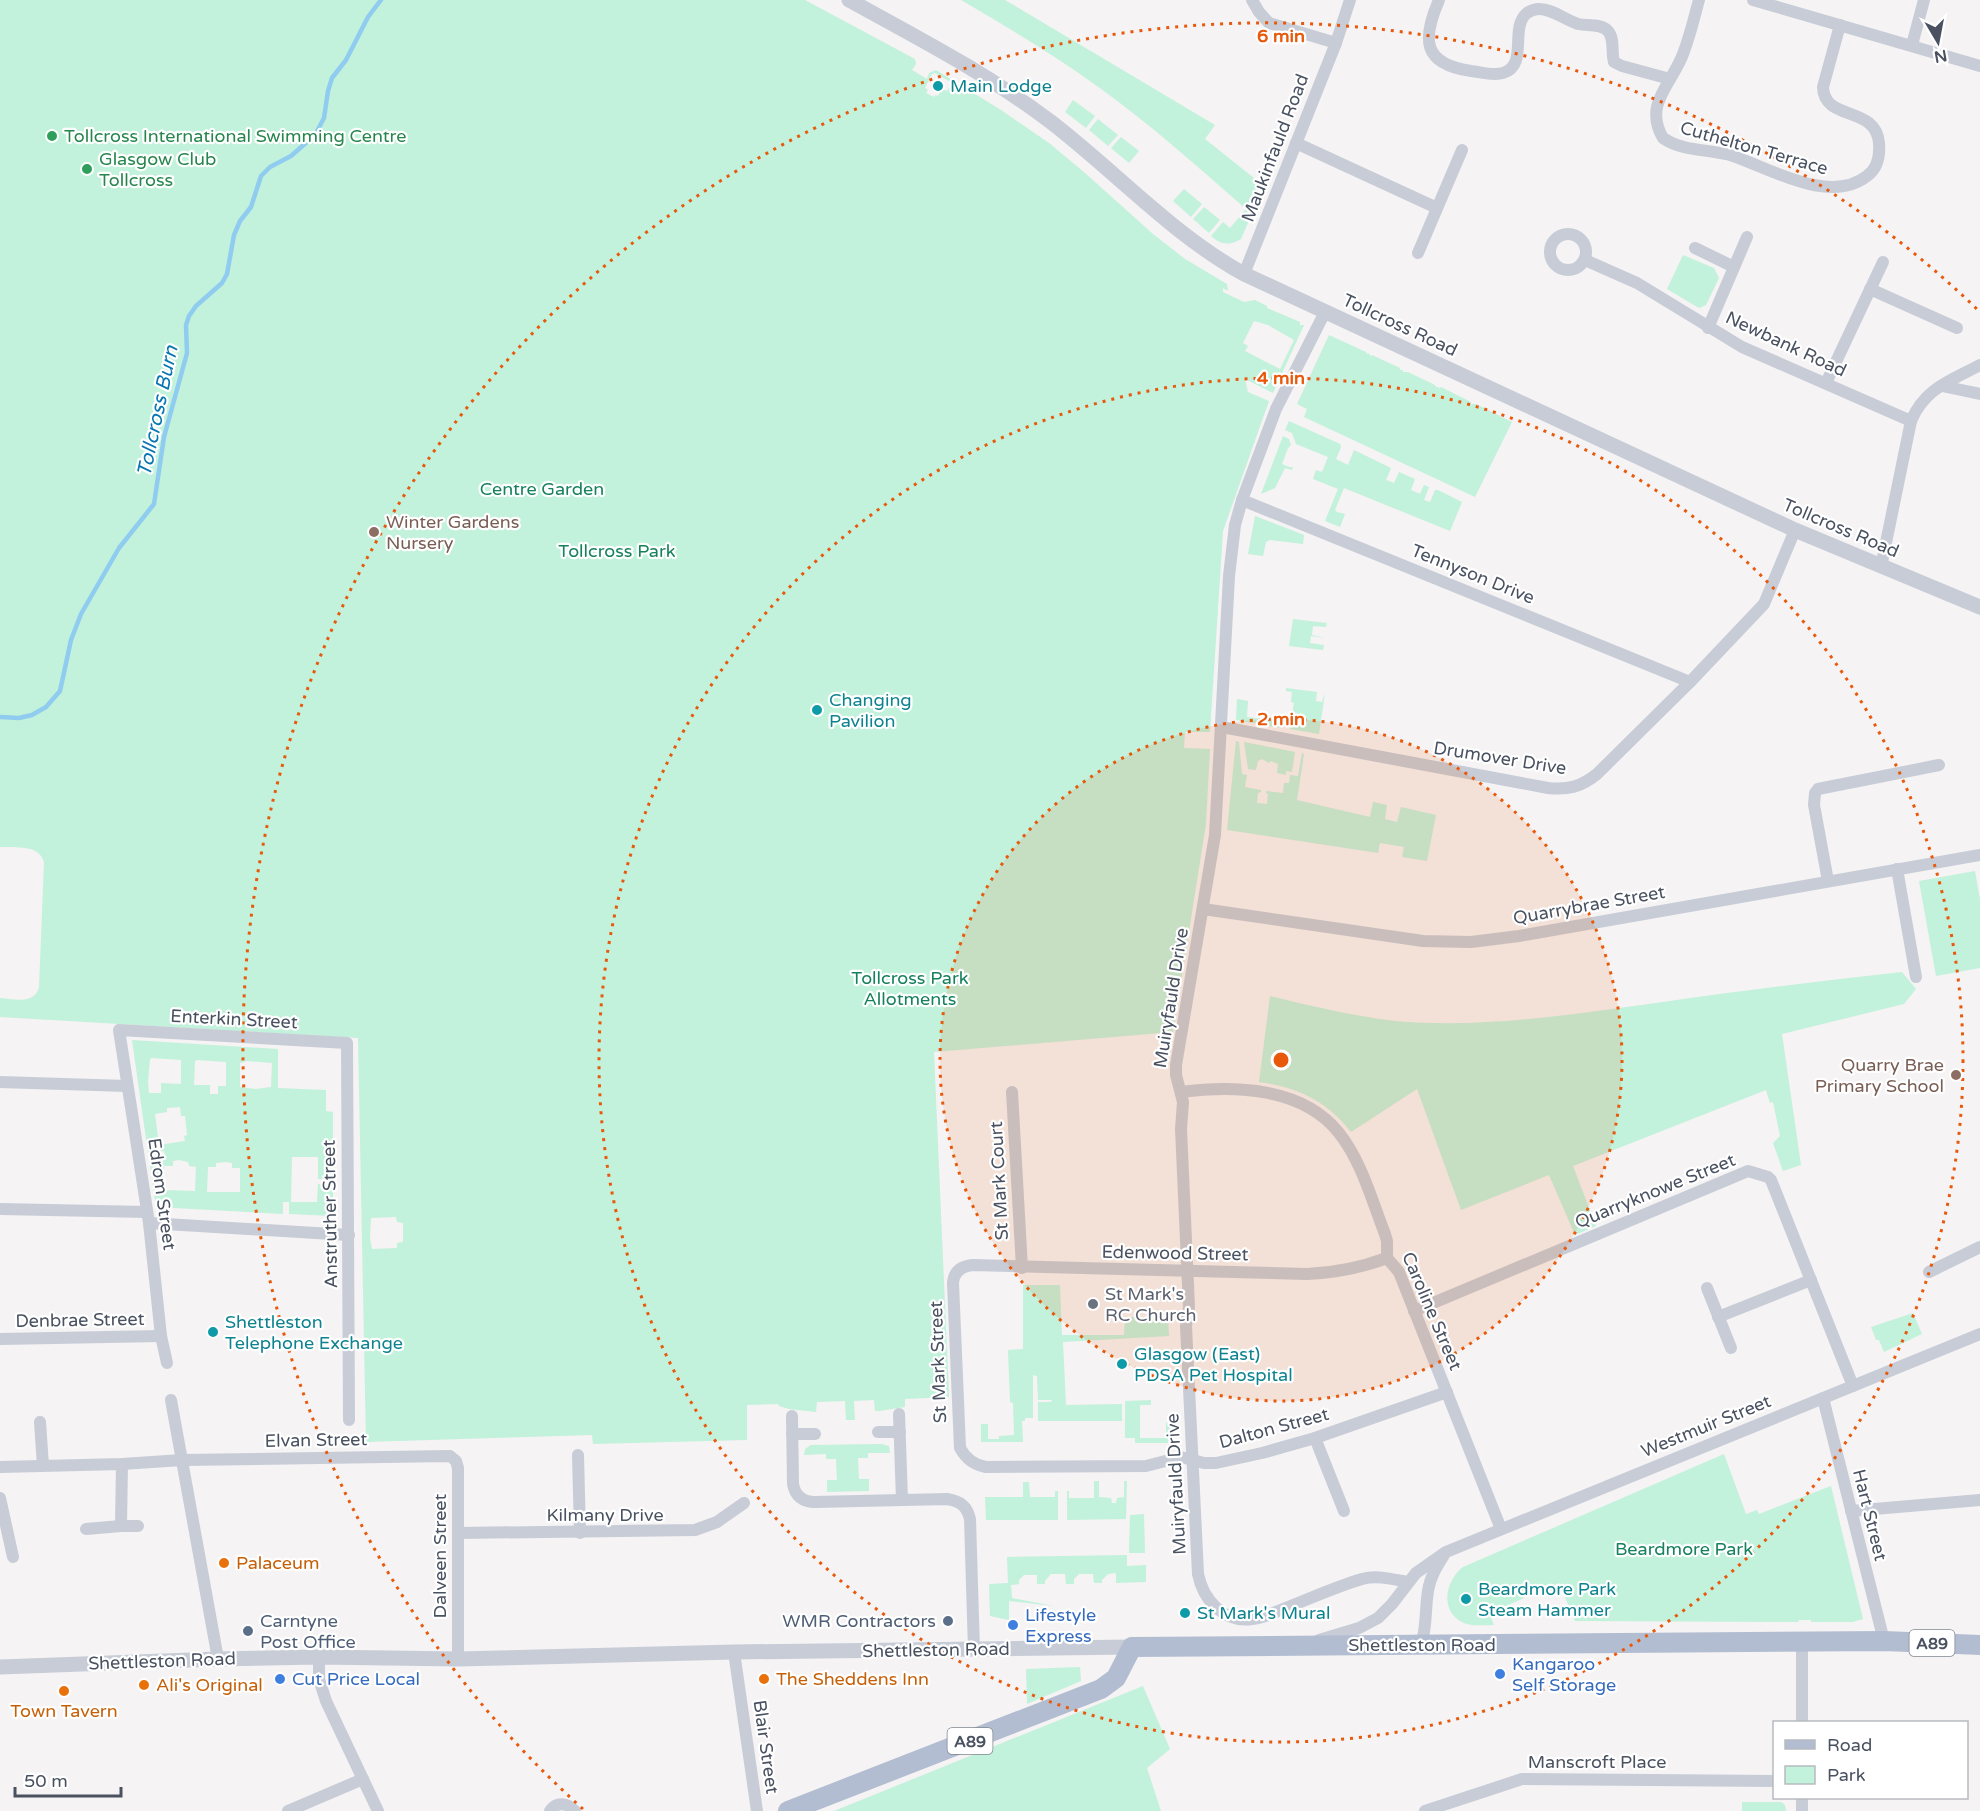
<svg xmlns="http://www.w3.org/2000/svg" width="1980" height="1811" font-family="'Varela Round',sans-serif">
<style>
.green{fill:#c2f1dc;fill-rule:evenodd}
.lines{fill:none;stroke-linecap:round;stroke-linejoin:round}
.stream{stroke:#8fccef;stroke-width:4.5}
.minor{stroke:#c7ccd7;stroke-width:12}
.tertiary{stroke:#c7ccd7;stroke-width:15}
.primary{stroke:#b2bdd1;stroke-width:20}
.ring{fill:none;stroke:#e8590c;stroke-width:3;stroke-dasharray:3 6}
.culture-dot{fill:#0f9aa8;stroke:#fff;stroke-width:2}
.leisure-dot{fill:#2e9e5b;stroke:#fff;stroke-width:2}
.education-dot{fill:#8d6e63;stroke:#fff;stroke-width:2}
.worship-dot{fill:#6b7280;stroke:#fff;stroke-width:2}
.food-dot{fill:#e8710a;stroke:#fff;stroke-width:2}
.service-dot{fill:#5c6f8a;stroke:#fff;stroke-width:2}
.shop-dot{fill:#3f7fe0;stroke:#fff;stroke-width:2}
.labels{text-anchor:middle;stroke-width:4.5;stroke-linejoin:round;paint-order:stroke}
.shield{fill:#fff;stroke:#808690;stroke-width:1.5}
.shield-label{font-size:16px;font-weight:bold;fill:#4a5261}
.culture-label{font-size:18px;fill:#0d838f;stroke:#fff;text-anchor:start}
.leisure-label{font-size:18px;fill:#27864d;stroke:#fff;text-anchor:start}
.street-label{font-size:18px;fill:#4a5261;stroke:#fff}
.park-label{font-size:18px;fill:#16815c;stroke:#fff}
.education-label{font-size:18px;fill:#785e54;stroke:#fff;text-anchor:start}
.worship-label{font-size:18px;fill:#5b616d;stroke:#fff;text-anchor:start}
.food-label{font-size:18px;fill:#c56008;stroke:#fff;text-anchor:start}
.shop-label{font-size:18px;fill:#366cbe;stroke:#fff;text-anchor:start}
.service-label{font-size:18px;fill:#4e5e75;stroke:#fff;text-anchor:start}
.water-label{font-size:20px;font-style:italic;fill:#0976b4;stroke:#fff}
.centre{fill:#e8590c;stroke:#fff;stroke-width:3}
.ring-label{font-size:18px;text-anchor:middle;font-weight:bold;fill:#e8590c;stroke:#fff;stroke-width:4.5;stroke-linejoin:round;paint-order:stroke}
</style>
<rect width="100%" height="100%" fill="#f5f3f3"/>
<g class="green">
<path d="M0 0H805L915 59 916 64 912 70 927 79 929 73 936 70 1001 110 1049 143 1085 173 1153 234 1185 259 1227 284 1228 291 1223 288V292L1244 302 1255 300 1267 306V308L1300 322V325H1304L1273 393 1245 379 1248 392 1269 401 1223 531 1210 732H1185L1184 748 1210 749 1206 824 1173 1032 934 1052 949 1397 905 1399V1407L879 1411H875L874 1400 854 1401 855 1420H846L845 1401 817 1402 816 1412 789 1409 779 1406 778 1404 747 1405V1440L593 1444 592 1435 366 1442 358 1038 0 1017V998C14 999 33 1005 39 988L44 862C39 844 16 848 0 847ZM935 73 952 83 947 91 942 89 938 96 935 95 934 97 926 93 928 90 925 88 932 74ZM1254 321 1268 325 1294 340 1280 369 1245 351 1248 346 1243 343ZM396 1217 397 1222 403 1223V1242L397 1243V1248L372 1249 370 1239 371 1218Z"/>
<path d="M961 0H1005L1215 125 1205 139 1264 186 1241 239C1229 246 1221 245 1211 236L1223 222 1230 228 1246 209C1198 167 1149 123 1097 86 1053 54 1007 27 961 0Z"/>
<path d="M1073 100 1095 116 1086 128 1065 112Z"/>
<path d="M1098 119 1118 135 1108 146 1089 130Z"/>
<path d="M1121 137 1139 151 1129 163 1111 148Z"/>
<path d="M1184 189 1202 204 1191 217 1173 201Z"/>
<path d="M1204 207 1220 220 1209 233 1193 219Z"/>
<path d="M1683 255 1714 268 1719 278 1706 305 1699 308 1667 289Z"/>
<path d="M1329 335 1366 352 1367 354 1368 353 1371 356 1372 355 1400 368V370H1403V372H1408L1435 385 1436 387H1439V389L1441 387 1471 402V404H1476L1512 422 1475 497 1304 417 1307 409 1297 404Z"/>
<path d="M1289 421 1340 444 1341 447 1336 459 1348 465 1354 450 1391 468 1386 480 1394 483 1399 472 1415 479 1411 490 1420 494 1424 485 1429 487 1424 500 1430 502 1435 490H1438L1462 502 1450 531 1344 488 1335 510 1337 512 1345 514 1340 527 1325 521 1338 489 1313 479 1316 470 1322 472 1328 457 1296 444 1292 433 1285 430Z"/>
<path d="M1283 436 1289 439 1291 445 1288 448 1282 464 1289 467H1293L1292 470 1285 468 1275 488 1261 494Z"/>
<path d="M1255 516 1304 535 1303 544 1270 540 1266 542 1263 556 1248 554Z"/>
<path d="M1293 619 1327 623 1326 627 1313 626 1312 635 1325 638 1311 636 1310 643 1324 645 1323 650 1289 646Z"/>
<path d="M1286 688 1317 692 1316 701 1322 702 1325 693 1319 734 1290 729 1294 703 1291 702 1292 692 1286 691Z"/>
<path d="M1237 699 1248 701 1247 717 1282 722 1281 728 1236 720Z"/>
<path d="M1236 741 1239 742 1242 774 1247 775 1245 787 1261 790V792L1258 793 1257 803 1267 804 1268 794 1266 793V791L1283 793 1284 783H1289L1290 775 1298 776 1302 753 1304 754 1297 800 1370 817 1373 802 1387 805 1385 819 1397 822 1401 807 1436 815 1427 861 1402 857 1404 847 1380 843 1378 853 1227 830Z"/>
<path d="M1244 742 1295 752 1292 772 1286 771V775L1277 773 1278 764 1271 761 1269 763 1262 759 1258 761 1256 770 1248 769Z"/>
<path d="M1975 871 1980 900V968L1936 976 1919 881Z"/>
<path d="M1902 972 1916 989 1904 1004 1782 1034 1801 1165 1783 1171 1773 1143 1780 1136 1773 1102 1770 1103 1766 1090 1573 1166 1596 1226 1575 1235 1549 1175 1461 1210 1417 1089 1351 1132C1327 1101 1297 1087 1259 1082L1270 996C1311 1006 1353 1016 1395 1021 1485 1029 1574 1014 1663 1002 1742 990 1822 981 1902 972Z"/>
<path d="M132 1040 278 1049V1088L326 1090V1111L333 1112V1179H318V1157H292L291 1202H317L318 1184H333V1216L289 1214V1202H283V1214L156 1207 149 1158 165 1155 164 1151 148 1153ZM152 1058 181 1060V1084L161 1083V1093H149L148 1082 150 1059ZM197 1060 226 1062V1086H218V1094H210V1085H194L195 1061ZM247 1061 272 1063 271 1087 256 1089 240 1087V1063ZM180 1107 181 1116H185L187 1135 184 1136 185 1141 159 1145 155 1114 167 1112V1108ZM179 1160 188 1162 189 1166 196 1167 195 1191 164 1190V1166H173V1161ZM226 1162 232 1163V1168H240V1192H207L208 1167H216V1163Z"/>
<path d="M1023 1285H1060L1062 1335H1124L1125 1317H1168L1169 1336 1063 1342 1066 1405 1122 1404V1421H1038V1402H1051L1052 1400H1038L1037 1376 1033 1375V1418H1025V1421H1022L1023 1442H981V1424H988V1439H999V1436L1014 1435 1013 1403 1010 1402 1008 1350 1023 1349Z"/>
<path d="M1913 1313 1922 1334 1884 1352 1879 1340H1876L1871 1327Z"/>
<path d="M1151 1400V1405H1140V1438H1166V1423H1170L1171 1443H1135V1438H1125V1401Z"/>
<path d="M882 1444 889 1446 890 1453H868V1458H858L859 1479H869V1491L827 1492V1480H837L836 1459H826V1454L804 1455 805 1449 811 1445Z"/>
<path d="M1724 1454 1746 1514 1757 1510 1759 1514 1831 1486 1863 1619 1853 1622H1811V1620H1799L1798 1622 1575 1621 1559 1583 1489 1613 1494 1625C1483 1625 1470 1627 1460 1621 1439 1608 1447 1579 1463 1567Z"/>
<path d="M1094 1481H1099V1497L1111 1498 1112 1503H1116L1117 1498 1124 1497V1481H1127L1126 1519 1067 1520V1491H1069V1498H1094Z"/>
<path d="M1023 1482H1029L1030 1497H1055V1491H1058V1520H986L985 1497H1023Z"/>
<path d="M1144 1514 1145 1553H1129L1130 1515Z"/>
<path d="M1127 1555V1566L1146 1565V1582L1116 1583V1573L1108 1574 1102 1580V1583H1094L1093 1574H1079L1074 1579V1584H1066L1065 1574H1051L1045 1581V1584H1037V1575H1024L1019 1580V1584L1011 1585 1012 1598 1054 1606 1009 1601V1620L990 1616 989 1584 1008 1583 1007 1557Z"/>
<path d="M1080 1667 1081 1681 1027 1704 1026 1669Z"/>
<path d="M1143 1686 1170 1749 1147 1768 1161 1811H834Z"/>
<path d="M1742 1802H1781L1785 1805 1786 1811H1742Z"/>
</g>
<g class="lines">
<path class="stream" d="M0 717 19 718 32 715 46 707 60 691 71 640 81 614 119 548 154 504 164 437 187 353 186 325 189 316 196 306 222 283 227 274 234 235 240 221 251 207 261 176 270 167 291 156 315 135 324 118 328 91 332 78 346 60 368 17 381 0"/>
<g class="minor">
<path d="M1252 0 1259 12 1269 23 1336 43"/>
<path d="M1439 0C1422 39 1422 64 1471 71 1481 72 1493 76 1503 73 1529 65 1509 28 1527 13 1530 11 1535 9 1539 9 1553 9 1565 20 1578 24 1587 26 1601 23 1608 31 1615 39 1611 52 1614 62L1622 66 1670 79"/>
<path d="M1699 0C1694 18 1690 36 1683 54 1672 84 1643 104 1663 138 1683 152 1711 149 1733 156 1771 169 1830 205 1867 176 1877 169 1880 156 1879 143 1876 105 1824 122 1823 87L1840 25"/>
<path d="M1753 0 1980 66"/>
<path d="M1912 45 1924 0"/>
<path d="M1296 143 1437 208"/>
<circle cx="1568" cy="252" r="18"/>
<path d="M1695 248 1734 267"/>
<path d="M1418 253 1462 150"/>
<path d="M1585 260 1637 283 1742 347 1911 421"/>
<path d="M1244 274 1336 43 1350 0"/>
<path d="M1870 289 1957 328"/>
<path d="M1325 312 1276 409 1242 500 1235 525 1229 576 1215 835 1176 1065V1075L1183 1102 1181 1129 1189 1307 1186 1326 1198 1574C1203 1599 1223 1623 1252 1619 1263 1618 1273 1613 1283 1609 1309 1599 1335 1587 1362 1579 1377 1575 1392 1579 1407 1582"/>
<path d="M1708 328 1747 237"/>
<path d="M1826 383 1883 262"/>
<path d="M1942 386 1980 394"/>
<path d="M1242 500 1690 682"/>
<path d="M1881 567 1911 421C1925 388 1950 381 1980 365"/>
<path d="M1222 727 1548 788C1568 790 1581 787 1597 774L1690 682 1764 604 1795 530"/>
<path d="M1897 869 1916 977"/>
<path d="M1828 881 1814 805 1815 793 1818 789 1939 765"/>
<path d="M1203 909 1423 941 1471 942 1519 936 1980 855"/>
<path d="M0 1082 127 1086"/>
<path d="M1012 1092 1022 1268"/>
<path d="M1181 1092C1234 1085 1303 1087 1339 1133 1362 1162 1372 1201 1385 1234L1387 1241V1258L1399 1272 1501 1529"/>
<path d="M0 1209 147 1212"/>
<path d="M149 1223 349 1235"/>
<path d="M1387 1258C1360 1268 1336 1273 1307 1274L973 1265C962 1266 954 1271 953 1283L960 1448C966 1459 974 1465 986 1467L1146 1466 1181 1457 1204 1463H1216L1262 1453 1315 1438 1447 1392"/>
<path d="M1929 1272 1980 1247"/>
<path d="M1707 1288 1731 1348"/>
<path d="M1414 1311 1748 1171 1768 1177 1771 1180 1853 1386"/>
<path d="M1718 1317 1811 1280"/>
<path d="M0 1339 161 1336"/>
<path d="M167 1363 161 1336 149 1223 119 1030 347 1043 349 1420"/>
<path d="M1823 1398 1884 1641"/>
<path d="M171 1400 218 1659"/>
<path d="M899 1414 902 1500"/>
<path d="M792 1416 793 1484C795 1496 803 1502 815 1502L947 1499C960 1501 967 1506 970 1519L974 1650"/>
<path d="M40 1422 43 1466"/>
<path d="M878 1432H900"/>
<path d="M792 1434H815"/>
<path d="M1315 1438 1344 1511"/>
<path d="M578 1455 580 1533"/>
<path d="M0 1467 122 1464 182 1460 450 1456 456 1461 458 1468V1659"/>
<path d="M0 1498 13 1557"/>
<path d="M1851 1511 1980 1500"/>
<path d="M121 1526 122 1464"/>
<path d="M86 1529 121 1526H138"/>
<path d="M459 1533 695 1530 717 1522 744 1503"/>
<path d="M1319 1640 1359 1628 1378 1618 1392 1604 1416 1573 1446 1552 1980 1334"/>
<path d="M1802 1642V1722"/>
<path d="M1421 1645C1427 1627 1425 1609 1428 1591 1430 1577 1437 1566 1444 1555"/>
<path d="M734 1652 757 1811"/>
<path d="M319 1657V1679L326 1701 378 1811"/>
<path d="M1802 1798V1811"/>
<path d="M288 1811 363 1779"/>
<path d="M550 1811C557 1801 567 1803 575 1811"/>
<path d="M1425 1811 1522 1779 1774 1781"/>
</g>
<g class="tertiary">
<path d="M849 0C918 38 988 74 1051 122 1116 172 1173 235 1244 274L1795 530 1980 607"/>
<path d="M0 1667 218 1659 319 1657 458 1659 734 1652 1132 1647"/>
</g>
<path class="primary" d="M788 1811 1101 1689 1116 1678 1132 1647 1884 1641 1980 1645"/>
</g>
<circle cx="1281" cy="1060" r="341" fill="#e8590c" fill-opacity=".12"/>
<g class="ring">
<circle cx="1281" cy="1060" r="341"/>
<circle cx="1281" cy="1060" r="682"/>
<path d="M583 1809A1024 1024 0 1 1 1979 311"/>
</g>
<g class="culture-dot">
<circle cx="938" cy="86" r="6"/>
<circle cx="817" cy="710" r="6"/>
<circle cx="213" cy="1332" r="6"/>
<circle cx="1122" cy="1364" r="6"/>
<circle cx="1466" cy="1599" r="6"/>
<circle cx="1185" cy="1613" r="6"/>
</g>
<g class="leisure-dot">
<circle cx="52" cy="136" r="6"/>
<circle cx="87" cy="169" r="6"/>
</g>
<g class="education-dot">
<circle cx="374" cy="532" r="6"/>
<circle cx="1956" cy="1075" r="6"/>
</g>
<circle class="worship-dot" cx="1093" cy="1304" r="6"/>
<g class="food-dot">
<circle cx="224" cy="1563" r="6"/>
<circle cx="764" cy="1679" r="6"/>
<circle cx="144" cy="1685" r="6"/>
<circle cx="64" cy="1691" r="6"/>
</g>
<g class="service-dot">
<circle cx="948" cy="1621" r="6"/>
<circle cx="248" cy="1631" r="6"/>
</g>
<g class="shop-dot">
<circle cx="1013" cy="1625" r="6"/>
<circle cx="1500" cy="1674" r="6"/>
<circle cx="280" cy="1679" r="6"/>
</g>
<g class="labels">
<g class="shield">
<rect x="1909.5" y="1630" width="45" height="26" rx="4.5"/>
<rect x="947.5" y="1728" width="45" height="26" rx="4.5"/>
</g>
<g class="shield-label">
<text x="1932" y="1649">A89</text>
<text x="970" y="1747">A89</text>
</g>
<g class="culture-label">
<text x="950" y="92">Main Lodge</text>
<text x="829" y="706">Changing<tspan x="829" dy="21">Pavilion</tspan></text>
<text x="225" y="1328">Shettleston<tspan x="225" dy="21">Telephone Exchange</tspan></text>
<text x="1134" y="1360">Glasgow (East)<tspan x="1134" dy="21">PDSA Pet Hospital</tspan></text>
<text x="1478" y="1595">Beardmore Park<tspan x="1478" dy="21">Steam Hammer</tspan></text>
<text x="1197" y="1619">St Mark's Mural</text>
</g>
<g class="leisure-label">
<text x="64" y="142">Tollcross International Swimming Centre</text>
<text x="99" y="165">Glasgow Club<tspan x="99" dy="21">Tollcross</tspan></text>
</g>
<g class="street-label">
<text transform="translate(1275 148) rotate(-69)" y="6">Maukinfauld Road</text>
<text transform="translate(1754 148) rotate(16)" y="6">Cuthelton Terrace</text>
<text transform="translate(1400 325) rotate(25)" y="6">Tollcross Road</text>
<text transform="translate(1786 344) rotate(25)" y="6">Newbank Road</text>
<text transform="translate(1841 528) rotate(23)" y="6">Tollcross Road</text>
<text transform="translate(1473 574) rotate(22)" y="6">Tennyson Drive</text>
<text transform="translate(1500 758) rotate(9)" y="6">Drumover Drive</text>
<text transform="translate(1589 905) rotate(-10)" y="6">Quarrybrae Street</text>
<text transform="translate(1171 998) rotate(-81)" y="6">Muiryfauld Drive</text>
<text transform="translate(234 1019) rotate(3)" y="6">Enterkin Street</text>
<text transform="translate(999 1181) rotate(-93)" y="6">St Mark Court</text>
<text transform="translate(1655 1191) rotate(-22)" y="6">Quarryknowe Street</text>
<text transform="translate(162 1194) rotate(82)" y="6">Edrom Street</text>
<text transform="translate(330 1214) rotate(-91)" y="6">Anstruther Street</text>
<text transform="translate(1175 1253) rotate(1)" y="6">Edenwood Street</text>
<text transform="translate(1432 1311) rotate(67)" y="6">Caroline Street</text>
<text transform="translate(80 1320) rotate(-1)" y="6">Denbrae Street</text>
<text transform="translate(938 1362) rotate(-92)" y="6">St Mark Street</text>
<text transform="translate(1706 1426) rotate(-22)" y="6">Westmuir Street</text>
<text transform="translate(1274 1428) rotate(-15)" y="6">Dalton Street</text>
<text transform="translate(316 1440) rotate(-1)" y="6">Elvan Street</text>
<text transform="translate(1176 1484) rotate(-93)" y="6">Muiryfauld Drive</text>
<text x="605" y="1521">Kilmany Drive</text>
<text transform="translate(1870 1515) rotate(76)" y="6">Hart Street</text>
<text transform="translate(440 1556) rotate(-90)" y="6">Dalveen Street</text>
<text x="1422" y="1651">Shettleston Road</text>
<text transform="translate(936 1650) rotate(-1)" y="6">Shettleston Road</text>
<text transform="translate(162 1661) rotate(-2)" y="6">Shettleston Road</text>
<text transform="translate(766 1747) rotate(82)" y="6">Blair Street</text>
<text x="1597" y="1768">Manscroft Place</text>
</g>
<g class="park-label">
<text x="542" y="495">Centre Garden</text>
<text x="617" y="557">Tollcross Park</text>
<text x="910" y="984">Tollcross Park<tspan x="910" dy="21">Allotments</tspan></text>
<text x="1684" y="1555">Beardmore Park</text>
</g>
<g class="education-label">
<text x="386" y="528">Winter Gardens<tspan x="386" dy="21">Nursery</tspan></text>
<text x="1944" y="1071" text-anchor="end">Quarry Brae<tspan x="1944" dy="21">Primary School</tspan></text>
</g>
<g class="worship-label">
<text x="1105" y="1300">St Mark's<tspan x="1105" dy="21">RC Church</tspan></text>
</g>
<g class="food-label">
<text x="236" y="1569">Palaceum</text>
<text x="776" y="1685">The Sheddens Inn</text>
<text x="156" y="1691">Ali's Original</text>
<text x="64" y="1717" text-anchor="middle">Town Tavern</text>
</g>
<g class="shop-label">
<text x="1025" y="1621">Lifestyle<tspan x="1025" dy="21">Express</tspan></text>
<text x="1512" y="1670">Kangaroo<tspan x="1512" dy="21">Self Storage</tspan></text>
<text x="292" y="1685">Cut Price Local</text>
</g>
<g class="service-label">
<text x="260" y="1627">Carntyne<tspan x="260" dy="21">Post Office</tspan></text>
<text x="936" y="1627" text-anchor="end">WMR Contractors</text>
</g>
<g class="water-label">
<text transform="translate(157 411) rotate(-78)" y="7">Tollcross Burn</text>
</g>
</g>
<circle cx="1281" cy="1060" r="9" class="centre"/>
<g class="ring-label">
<text x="1281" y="42">6 min</text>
<text x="1281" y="384">4 min</text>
<text x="1281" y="725">2 min</text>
</g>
<rect x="1773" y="1721" width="195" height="78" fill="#ffffff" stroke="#b7bac0" stroke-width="1.5"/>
<rect x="1785" y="1740" width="30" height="9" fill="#b2bdd1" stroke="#b7bac0" stroke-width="1.5"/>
<text x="1827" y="1751" font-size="18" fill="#4a5261">Road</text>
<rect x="1785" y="1766" width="30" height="18" fill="#c2f1dc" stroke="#b7bac0" stroke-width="1.5"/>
<text x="1827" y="1781" font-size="18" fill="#4a5261">Park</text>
<g transform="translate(1938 42) rotate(170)" stroke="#ffffff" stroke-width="4.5" paint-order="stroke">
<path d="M0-4.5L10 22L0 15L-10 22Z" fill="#4a5261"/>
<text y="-9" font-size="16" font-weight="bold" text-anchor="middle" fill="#4a5261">N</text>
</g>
<path d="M15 1787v9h106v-9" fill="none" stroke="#4a5261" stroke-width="3"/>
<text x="24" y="1787" font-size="18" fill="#4a5261" stroke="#ffffff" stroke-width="4.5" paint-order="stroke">50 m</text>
</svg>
